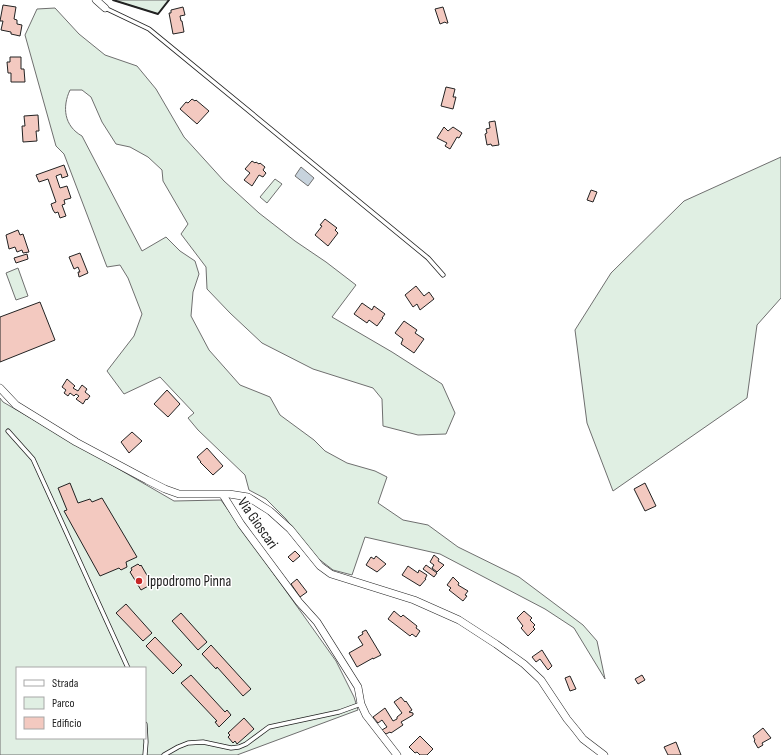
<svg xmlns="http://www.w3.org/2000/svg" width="781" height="755" font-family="'Sofia Sans Condensed',sans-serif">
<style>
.green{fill:#e0efe3;stroke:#6f6f6f;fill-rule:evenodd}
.water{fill:#c7d3dd;stroke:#6f6f6f}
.building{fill:#f3c9c0;stroke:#222}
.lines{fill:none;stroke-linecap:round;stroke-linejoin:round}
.service-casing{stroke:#222;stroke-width:5}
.minor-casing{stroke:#222;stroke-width:8}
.service{stroke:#fff;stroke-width:3.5}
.minor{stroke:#fff;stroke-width:7}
.wall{stroke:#222;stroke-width:2}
.poi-dot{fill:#c62828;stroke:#fff;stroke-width:1.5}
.labels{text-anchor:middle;stroke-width:3;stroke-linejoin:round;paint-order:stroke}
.street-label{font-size:15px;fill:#222;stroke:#fff}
.poi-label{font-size:15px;fill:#222;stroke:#fff;text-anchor:start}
</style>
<rect width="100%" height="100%" fill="#fff"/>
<g class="green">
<path d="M113 0H169L158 14Z"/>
<path d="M55 8 79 34 105 55 137 66 156 89 184 137 224 181 259 213 295 241 326 262 356 285 332 317 392 352 442 384 455 413 446 434 418 435 383 426 382 399 373 388 313 369 262 343 230 313 207 289 206 267 181 234 188 224 163 181 162 170 148 157 130 147 116 144 102 122 91 97 82 90H70C62 107 64 126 82 136L142 251 166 237 180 251 195 261 199 274 193 292 191 316 209 350 240 385 270 397 280 415 314 440 325 451 347 463 375 471 387 477 378 503 403 520 428 525 458 547 519 577 583 625 597 641 605 679 574 628 545 609 440 554 365 537 352 575 333 570 311 553 286 519 266 499 249 490 245 475 198 430 188 418 194 413 160 377 124 394 107 371 134 336 142 314 128 278 120 265 107 267 64 154 56 146 25 35 37 9Z"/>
<path d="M781 157V298L757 325 747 398 613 491 587 423 575 330 611 273 684 201Z"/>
<path d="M275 179 282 184 267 203 260 197Z"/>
<path d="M18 268 28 296 16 300 6 273Z"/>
<path d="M0 398 3 402 174 501 221 500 336 661 354 697 358 710 237 755H0ZM17 668H145V738H17Z"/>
</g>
<path class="water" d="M301 167 314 178 308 186 295 176Z"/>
<g class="building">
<path d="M3 5 16 7 14 19 17 20V24L22 25 20 36 11 34V32L1 30 3 21H0Z"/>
<path d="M183 7 185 15 180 16 181 21H182L184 32 173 34 169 13H171V10Z"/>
<path d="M443 7 448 23H446L445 22 440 24 435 9Z"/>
<path d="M10 57H21V69H24L25 82H11V73H8L7 62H10Z"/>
<path d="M446 87 455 89 453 97H456L453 109 441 106Z"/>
<path d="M192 99 195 101 196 100 209 111 197 124 180 109 186 102 188 103Z"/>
<path d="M38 115 39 131H36L37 141 23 142 22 126H25L24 116Z"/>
<path d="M495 121 499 145 492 146 491 144 487 145 485 134 487 133 486 129 490 128 489 122Z"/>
<path d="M444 127 448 131 453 127 462 133 459 138 457 137 450 149 445 146 447 143 437 138Z"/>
<path d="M252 161 255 163 256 162 259 164 260 163 265 167 263 170 266 173 263 177 259 175 252 186 244 180 250 173 245 169Z"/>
<path d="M64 165 68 176 62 178 61 174 56 176 60 188 67 186 71 198 64 200 65 204 62 205 66 216 60 218 58 212 55 213 53 210 51 204 56 202 48 179 39 182 36 175Z"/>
<path d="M591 190 597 192 593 202 587 200Z"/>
<path d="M325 219 337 228 335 230 338 233 328 246 315 235 322 226 320 225Z"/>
<path d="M18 230 20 235 23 234 29 252 23 253 22 250 17 252 15 247 9 249 6 235Z"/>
<path d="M80 253 88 273 79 277 78 272H80L78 267 74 269 69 257Z"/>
<path d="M27 254 28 259 16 263 14 258Z"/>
<path d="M416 286 424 296 429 292 434 299 420 310 417 304 413 307 405 295Z"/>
<path d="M40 302 55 340 0 362V317Z"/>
<path d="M362 303 372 310 374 306 385 314 382 318H383L377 326 369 320 367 323 354 314Z"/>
<path d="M404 321 417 330 415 333 424 339 414 353 401 344 403 339 395 333Z"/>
<path d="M67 379 75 386 73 388 78 391 82 385 87 389 85 392 90 396 87 400 86 399 83 404 76 399 79 396 76 394 74 396 70 393 68 396 64 393 66 390 62 387Z"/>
<path d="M167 390 180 404 168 417 154 404Z"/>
<path d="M132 432 142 441 129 453 121 442Z"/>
<path d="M207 448 223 466 213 475 200 462H201L197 457Z"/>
<path d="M70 483 78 503 90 499 92 502 102 498 137 557 126 562 127 567 121 570 119 568 100 576 64 511 67 510 58 488Z"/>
<path d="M645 483 656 506 645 511 634 489Z"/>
<path d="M295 551 300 556 293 562 288 557Z"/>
<path d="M434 555 439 559 438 561 444 565 437 572 432 568 434 565 430 562Z"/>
<path d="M376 556 386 564 377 572 366 565 371 557 374 559Z"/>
<path d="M138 564 140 566 141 565 152 584 141 590 130 572 132 570 131 568Z"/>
<path d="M426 565 437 573 434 577 423 569Z"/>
<path d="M408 566 418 573 419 570 427 575 425 579H426L420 586 402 575Z"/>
<path d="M453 577 459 583 458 585 468 591 465 595 467 596 463 601 449 590 451 588 447 585Z"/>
<path d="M297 579 307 592 300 597 291 584Z"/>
<path d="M126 604 152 633 143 641 116 613Z"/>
<path d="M394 611 401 617 403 615 417 626 416 628 420 631 416 637 412 634 410 636 388 619Z"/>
<path d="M524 611 532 618 530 620 535 625 533 627 535 629 528 636 521 628 523 626 517 618Z"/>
<path d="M181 613 207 642 198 650 172 621Z"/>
<path d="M366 630 381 655 373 659V658L357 667 349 653 363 645 358 637 363 634 362 632Z"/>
<path d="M155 637 182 665 173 674 146 646Z"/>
<path d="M211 645 251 689 243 696 217 667 216 669 202 654Z"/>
<path d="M542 650 552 666 548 670 540 659 536 662 532 657Z"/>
<path d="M191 675 225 712 227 710 231 715 219 727 215 722 217 721 181 683Z"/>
<path d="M642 675 645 680 638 684 635 679Z"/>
<path d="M570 676 576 689 570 691 565 678Z"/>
<path d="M401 697 405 702 406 701 412 710 409 712 413 713V715L401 722 403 725 391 733 390 732 386 734 382 730 387 727 382 720 378 723 373 717 385 708 393 721 397 719V717L402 713 394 702Z"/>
<path d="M244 718 254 729 237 744 235 741 233 743 228 737 230 735 228 733Z"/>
<path d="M763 728 771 738 762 743 763 745 758 748 754 741 755 740 753 736Z"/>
<path d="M420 736 433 749 427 755H420L417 752 415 753 409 747Z"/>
<path d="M676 742 681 755H668L664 747Z"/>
</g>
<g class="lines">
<defs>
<g id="service">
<path d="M105 8 149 29 428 258 443 275"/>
<path d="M8 431 33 459 128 668"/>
<path d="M145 755 146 742 145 724"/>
<path d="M164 755 178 747 188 743 203 742 231 748 239 747 246 744 269 727 339 712 361 704"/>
</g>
<g id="minor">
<path d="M96 0 105 8"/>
<path d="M0 388 16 405 76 442 147 480 165 489 179 494H229L248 497 270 511 290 529 320 566 331 574 414 600 459 620 496 644 524 664 541 680 567 719 576 730 583 739 604 755"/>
<path d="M223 495 241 524 299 602 317 622 358 687 361 704 366 715 397 755"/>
</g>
</defs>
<use href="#service" class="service-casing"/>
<use href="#minor" class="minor-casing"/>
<use href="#service" class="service"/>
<use href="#minor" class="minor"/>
<path class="wall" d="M113 0 158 14 169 0"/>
</g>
<circle class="poi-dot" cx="139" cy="581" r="4"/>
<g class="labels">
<g class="street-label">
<text transform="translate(258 523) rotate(55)" y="5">Via Gioscari</text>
</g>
<g class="poi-label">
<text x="147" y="586">Ippodromo Pinna</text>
</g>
</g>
<rect x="16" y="667" width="130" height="72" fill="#ffffff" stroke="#a7a7a7"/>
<rect x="24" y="680" width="20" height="6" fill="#ffffff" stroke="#a7a7a7"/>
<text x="52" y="687" font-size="12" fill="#222222">Strada</text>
<rect x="24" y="697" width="20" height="12" fill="#e0efe3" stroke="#a7a7a7"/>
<text x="52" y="707" font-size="12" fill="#222222">Parco</text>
<rect x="24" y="717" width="20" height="12" fill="#f3c9c0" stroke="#a7a7a7"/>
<text x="52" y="727" font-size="12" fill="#222222">Edificio</text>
</svg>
